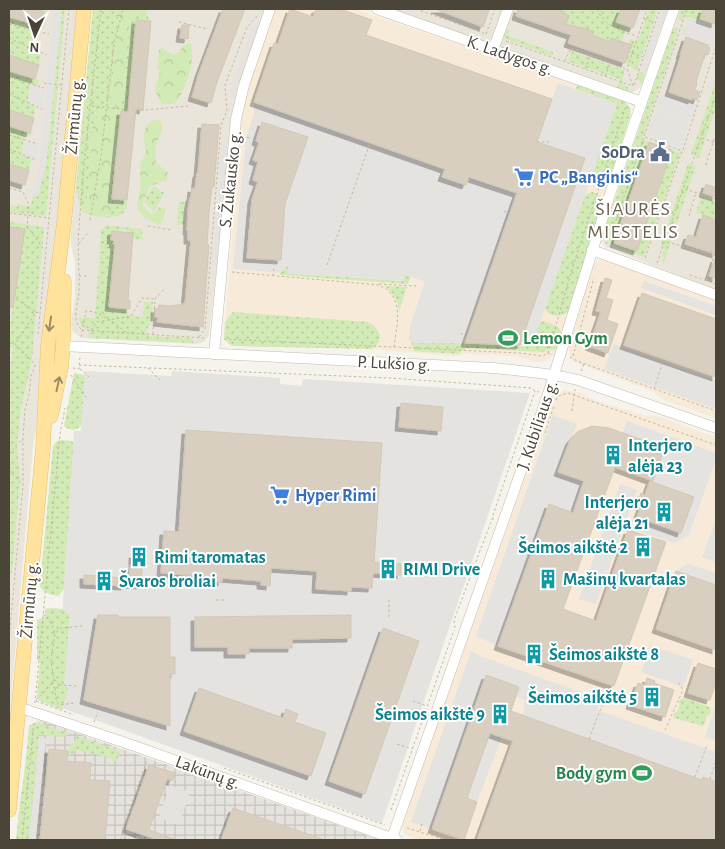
<svg xmlns="http://www.w3.org/2000/svg" width="725" height="849" font-family="'Alegreya Sans',sans-serif">
<style>
.residential{fill:#eae5da}
.commercial{fill:#f7ead8}
.industrial{fill:url(#industrial-grid)}
.grass{fill:url(#grass-dots)}
.forest{fill:url(#forest-crowns)}
.parking{fill:#e5e3e0;fill-rule:evenodd}
.building{fill:#d8cfc1;stroke:#d3c7b4;filter:url(#shadow)}
.lines{fill:none;stroke-linecap:round;stroke-linejoin:round}
.minor-casing{stroke:#c2bbae;stroke-width:11}
.major-casing{stroke:#e6c16a;stroke-width:15}
.path{stroke:#c4b79f;stroke-width:1;stroke-dasharray:2.5 2.5;stroke-linecap:butt}
.minor{stroke:#fff;stroke-width:10}
.major{stroke:#ffe39c;stroke-width:14}
.oneway{stroke:#9c8c66}
.labels{text-anchor:middle;stroke-width:4;stroke-linejoin:round;paint-order:stroke}
.street-label{font-size:18px;fill:#4b4439;stroke:#fff}
.service-label{font-size:18px;font-weight:bold;fill:#4e5e75;stroke:#fff;text-anchor:end}
.shop-label{font-size:18px;font-weight:bold;fill:#366cbe;stroke:#fff;text-anchor:start}
.leisure-label{font-size:18px;font-weight:bold;fill:#27864d;stroke:#fff;text-anchor:start}
.culture-label{font-size:18px;font-weight:bold;fill:#0d838f;stroke:#fff;text-anchor:start}
.quarter-label{font-size:20px;letter-spacing:1px;fill:#6e6250;stroke:#fff}
</style>
<defs>
<pattern id="industrial-grid" width="8" height="8" patternUnits="userSpaceOnUse" patternTransform="scale(1.25)"><rect width="8" height="8" fill="#e6e2dd"/><path d="M0 4h8M4 0v8" fill="none" stroke="#c7c3be"/></pattern>
<pattern id="grass-dots" width="8" height="8" patternUnits="userSpaceOnUse" patternTransform="scale(1.25)"><rect width="8" height="8" fill="#d2eab5"/><path d="M2 2h.1M6 6h.1" fill="none" stroke="#b6ca9c" stroke-width="1.8" stroke-linecap="round"/></pattern>
<pattern id="forest-crowns" width="20" height="18" patternUnits="userSpaceOnUse" patternTransform="scale(1.25)"><rect width="20" height="18" fill="#d2eab5"/><path d="M2 6a3 3 0 1 1 6 0M12 15a3 3 0 1 1 6 0" fill="none" stroke="#b6ca9c"/></pattern>
<filter id="shadow"><feDropShadow dx="-4" dy="4" stdDeviation="0" flood-color="#0004"/></filter>
</defs>
<rect width="100%" height="100%" fill="#f6f3ec"/>
<g class="residential">
<path d="M9 9H84L46 365 33 446 9 723Z"/>
<path d="M93 9H266L237 91 209 335 204 342 197 344 82 338 73 332 71 325 75 297V262L71 245V233Z"/>
<path d="M389 9H503L492 39 484 42Z"/>
<path d="M511 9H668L641 87 633 92 628 93 503 48 500 41Z"/>
<path d="M679 9H716V290L606 247 601 240Z"/>
</g>
<g class="commercial">
<path d="M275 9H355L578 85 629 105 630 117 602 201 557 349 550 359 541 362H534L518 356 467 354 454 356 372 349 234 346 229 344 224 339 240 127 249 83Z"/>
<path d="M606 260 716 299V418L664 400 652 391 574 362 570 356 569 348 594 264 596 261Z"/>
<path d="M565 390 581 393 597 401 643 415 660 417 716 437V840H417L404 834 402 825 552 401 560 391Z"/>
</g>
<path class="industrial" d="M40 720 380 840H16L21 794 26 769 29 726Z"/>
<g class="grass">
<path d="M35 9H47L44 28 37 32 34 50 41 54 39 65 9 55V17L39 26 44 12Z"/>
<path d="M62 9H65L46 215 43 216 9 212V205L17 207 18 204 30 207 34 195 37 196 46 165Z"/>
<path d="M93 9H113V11L122 23 117 43 111 92 108 102 93 124 86 214 82 211 76 190Z"/>
<path d="M557 9H621L617 22 627 26 622 42 612 38 610 42 592 35 593 31 566 24 569 15 564 14 565 11Z"/>
<path d="M649 9H658L637 69 645 75 642 83 637 79 639 72 625 63 631 45 628 43 630 39 638 41Z"/>
<path d="M681 9H703L700 19 715 24 716 20V26L684 16 682 22 678 18Z"/>
<path d="M130 15H146L151 21 136 20 128 112H120L112 199 127 200C129 216 115 218 103 217L108 216 114 204 109 201 117 103H122Z"/>
<path d="M676 28 679 29 642 139 649 142 614 243 637 251 672 150 680 153 644 257 610 244V240L602 238 673 29Z"/>
<path d="M507 29 510 30 508 36 553 52 552 56 503 38Z"/>
<path d="M571 51 624 70 622 84 628 87 629 92 617 88 620 79 570 62 569 60Z"/>
<path d="M9 71 39 80 37 86 30 84 28 102 35 106 34 117 9 110Z"/>
<path d="M716 81V107L699 158 691 154Z"/>
<path d="M577 85 625 101 631 110 630 117 609 181 601 185 595 184 591 177 617 104 576 89Z"/>
<path d="M9 126 33 133 31 136 24 135 22 155 32 158 29 170 9 164Z"/>
<path d="M688 164 696 165 664 263 662 261 664 249 660 247Z"/>
<path d="M153 186 164 193 154 212 144 202Z"/>
<path d="M592 192 598 194 602 201 568 312C560 317 555 317 547 312L545 308 585 195Z"/>
<path d="M701 197 716 202V220L696 213Z"/>
<path d="M179 202H185L184 225H177Z"/>
<path d="M11 222 44 227 32 359 21 409 17 445 20 478 12 573H9V377L13 348 9 347V334L24 229 10 227 9 237V223Z"/>
<path d="M105 225 142 229 143 240 132 239V233L126 232V230L112 231 111 240H114L113 244H115L113 266 112 267 110 294H109V307H116V309H128V315L143 317 144 302H153L151 323 146 331 148 336 191 338 194 343 89 338V329C82 328 80 324 79 318H95L101 231Z"/>
<path d="M288 266V273L403 281 404 274 410 277 408 284 280 275V273Z"/>
<path d="M385 286 407 287 399 311C397 299 394 293 385 286Z"/>
<path d="M233 312 368 322C380 328 385 340 372 349L234 346 229 344 224 339 225 322Z"/>
<path d="M543 321C562 327 567 332 555 350L547 349 544 352 464 348 459 354 414 351 409 338 411 330 460 343 531 346 539 324Z"/>
<path d="M74 373 85 375 82 424C77 432 70 431 64 426Z"/>
<path d="M62 440 72 441 74 444 64 589 58 596C50 595 44 593 40 586L53 446 57 441Z"/>
<path d="M52 608 63 609 70 614 65 686 69 688 63 710 39 701 37 695 40 661 37 660V620L45 617V609Z"/>
<path d="M685 698 709 707 711 709V714L706 716V721L703 726 674 718 673 715C679 709 680 710 679 700Z"/>
<path d="M39 723 68 733V735L61 737 39 735 29 840H16C20 802 26 764 29 726Z"/>
<path d="M77 736 120 751 117 760 112 761V758L77 750 70 755 68 754 69 746 74 743Z"/>
</g>
<g class="forest">
<path d="M113 9H147L146 15H130L122 103 117 104 109 200 114 204C112 220 99 218 86 214L93 123 108 102 111 92 117 43 122 23 113 11Z"/>
<path d="M191 43C195 61 187 90 174 104H162L155 91 160 71 157 69 159 50 162 48 173 55 178 53 185 44Z"/>
<path d="M157 119C169 125 156 140 155 150 155 154 156 159 156 163L168 172 167 180 150 186 142 204 152 215 160 207 166 209 163 221 159 225C154 224 139 214 138 209 135 201 140 194 141 186 141 179 139 170 141 163 142 159 145 156 146 152 146 145 142 139 144 132 146 125 150 121 157 119Z"/>
</g>
<g class="parking">
<path d="M54 9H62L46 165 38 196 32 195 39 167Z"/>
<path d="M662 9H667L646 73 640 72Z"/>
<path d="M688 17 716 26V40L714 47 682 36Z"/>
<path d="M254 23 259 26 235 99 230 97 232 86 252 26Z"/>
<path d="M30 83 44 88 42 108 28 102Z"/>
<path d="M558 83 617 104 532 346 520 345 585 159 537 142Z"/>
<path d="M662 93 696 104 690 122 656 110Z"/>
<path d="M254 102 445 169 443 177 466 185 469 177 517 193 465 343H410V326L425 282 404 274 403 281 288 273V266L280 273 233 269 246 138 254 114ZM262 122 308 138 285 204 281 260 247 257 252 199 258 182 253 179 258 162 253 160 259 143 256 141Z"/>
<path d="M656 111 689 123 681 149 647 137Z"/>
<path d="M24 140 38 144 36 160 22 155Z"/>
<path d="M222 144H227L225 174 219 176Z"/>
<path d="M225 177 217 266 211 265 219 180Z"/>
<path d="M644 281 716 306V315L641 288Z"/>
<path d="M614 344 716 380V409L604 369Z"/>
<path d="M85 371 171 376 172 371 280 378V384L302 386 303 379 530 393 382 823 62 708 69 688 64 686 70 614 63 609V602L74 431H81ZM401 404 442 407 441 430 399 427ZM186 430 382 443 372 588 351 587 350 591 316 589 317 571 271 568 270 586 261 581 222 578V582L212 581V577L161 573 164 531 179 532ZM98 615H118V617L170 657H175V674H170V725L84 699ZM351 615V638L292 639 291 648H249V654L228 647H195V617ZM383 628 419 641 365 794 329 781Z"/>
<path d="M553 415 577 424 558 471 584 481 573 513 498 646 476 636Z"/>
<path d="M627 421 716 453V459L689 535 674 543 633 529 637 517 681 532 652 482 663 452 642 444 643 440 623 433Z"/>
<path d="M620 484 637 490 596 604 579 599Z"/>
<path d="M716 520V562L702 557Z"/>
<path d="M688 564 716 573V585L676 571Z"/>
<path d="M650 645 693 660 683 687 641 672Z"/>
<path d="M471 651 480 656 600 699 597 710 716 752V782L703 777 702 780 523 715 525 700 516 697 519 687 486 676 432 829 411 822Z"/>
<path d="M716 704V741L705 737Z"/>
<path d="M490 733 502 737 477 802 467 798Z"/>
<path d="M39 738 46 739 37 840H29Z"/>
<path d="M170 785 190 792 179 825 159 818Z"/>
</g>
<g class="building">
<path d="M9 9H35L44 12 40 26 9 17Z"/>
<path d="M223 9H245L217 82 211 103 192 97 199 73Z"/>
<path d="M290 9 313 17 316 9H340L372 20 366 35 552 99 537 142 585 158 520 345 465 343 517 193 469 177 466 185 442 177 445 169 254 102 274 43 278 44Z"/>
<path d="M435 9H485L489 10 483 27Z"/>
<path d="M518 9H557L565 12 564 14 569 15 566 24 594 31 592 35 610 42 611 38 632 45 625 63 568 43 571 35 516 16Z"/>
<path d="M621 9H640L633 28 616 22Z"/>
<path d="M703 9 716 10 715 24 700 19Z"/>
<path d="M136 20 151 21 143 110 136 109 127 200 112 199 121 111 128 112Z"/>
<path d="M182 25H189L188 39 180 38Z"/>
<path d="M686 37 708 45V47L710 48 708 55 705 54 696 82 697 83 695 90 700 92 697 100 692 98V100L669 92 681 55H680Z"/>
<path d="M9 55 39 65 35 79 9 71Z"/>
<path d="M9 110 34 118 30 133 9 126Z"/>
<path d="M262 122 308 137 285 204 281 260 247 258 252 199 258 182 253 180 258 162 253 160 259 143 256 141Z"/>
<path d="M202 124 219 125 214 187H212L209 213 207 245H209L203 327 157 322 158 317H155V309H158L159 305 169 306 185 304 191 240H188V231H187L188 210 190 197H191L192 188 195 189 197 173H198Z"/>
<path d="M649 142 672 150 637 251 614 243Z"/>
<path d="M9 164 29 170 25 185 9 180Z"/>
<path d="M706 184 716 188V197L703 193Z"/>
<path d="M703 215 716 220V254L685 244 688 235 696 237Z"/>
<path d="M10 227 25 229 13 308 9 307V237Z"/>
<path d="M112 231 133 233 128 300H130V309L109 307 115 244H113L114 240H111Z"/>
<path d="M715 258 716 259V278L709 276Z"/>
<path d="M605 278 612 280 606 298 613 300 607 320 618 324 608 353 589 346 601 312 596 311Z"/>
<path d="M642 293 716 319V377L624 345Z"/>
<path d="M401 403 443 407 441 431 399 427Z"/>
<path d="M592 426 609 428 643 440 642 444 663 452 653 481 615 467 563 609 596 621 628 530 666 542 614 686 498 646 549 504 573 513 584 481 558 472 570 440 577 432Z"/>
<path d="M186 430 382 443 374 562 401 564V575L373 573 372 588 351 587V591L316 589 317 571 271 568 270 586 261 585V581L222 578V582L212 581V577L161 573 164 531 179 532Z"/>
<path d="M650 481 694 497 681 533 637 517 641 506 637 505 641 493 645 495Z"/>
<path d="M133 554H143L141 585 129 584 130 566H133Z"/>
<path d="M676 571 716 585V650L656 629Z"/>
<path d="M84 575 125 578V586L84 584Z"/>
<path d="M98 615H118V617H170V657H175V674H170V726L84 700Z"/>
<path d="M351 615V638L292 639V648H249V654H228V647H195V617Z"/>
<path d="M383 628 419 641 365 794 329 781Z"/>
<path d="M698 663 716 669V683L710 700 688 693Z"/>
<path d="M486 675 519 687 511 711 702 780 703 777 716 782V833L714 840H477L513 741 490 733 467 798 477 802 464 840 432 829Z"/>
<path d="M647 678 655 681 654 683 674 690 665 717 630 705 638 683 645 685Z"/>
<path d="M199 688 283 718 286 709 298 714 295 722 326 733 311 776 184 731Z"/>
<path d="M49 749 68 751 67 761 91 763 90 780 110 781 105 840H40Z"/>
<path d="M149 765 175 773 172 781 167 779 149 830 176 840H158L126 829Z"/>
<path d="M233 808 322 839V840H221Z"/>
</g>
<g class="lines">
<defs>
<g id="minor">
<path d="M377 9 642 102"/>
<path d="M493 50 508 9"/>
<path d="M592 250 716 295"/>
<path d="M63 346 493 368C522 371 550 373 578 380L716 428"/>
<path d="M214 354 236 119 244 85 270 9"/>
<path d="M18 707 129 744 397 840"/>
<path d="M392 838 548 394 610 194 674 9"/>
</g>
<g id="major">
<path d="M51 416 61 367 63 346 64 281"/>
<path d="M9 810 43 448 48 345 64 224 84 9"/>
</g>
</defs>
<use href="#minor" class="minor-casing"/>
<use href="#major" class="major-casing"/>
<g class="path">
<path d="M416 9 486 34"/>
<path d="M597 9C605 26 619 31 637 36"/>
<path d="M644 19 654 22"/>
<path d="M179 22 207 29"/>
<path d="M9 24 49 34"/>
<path d="M486 34 495 9"/>
<path d="M9 38 47 55"/>
<path d="M506 41 633 86 627 69 647 9"/>
<path d="M632 53 643 57"/>
<path d="M565 61 571 48 626 69"/>
<path d="M585 69 590 56"/>
<path d="M605 76 610 64"/>
<path d="M9 77 44 88"/>
<path d="M44 83 61 85"/>
<path d="M634 85 660 9"/>
<path d="M9 94 42 109"/>
<path d="M92 106 128 110"/>
<path d="M136 111 188 106"/>
<path d="M9 135 38 144"/>
<path d="M702 138 716 143"/>
<path d="M243 140 246 137 251 138"/>
<path d="M537 142H549"/>
<path d="M9 149 36 160"/>
<path d="M683 150 716 46"/>
<path d="M706 165 714 139"/>
<path d="M9 188 23 192 29 205 27 226 45 251"/>
<path d="M685 189 716 199"/>
<path d="M504 211 510 214"/>
<path d="M9 213 49 218"/>
<path d="M689 216 696 192"/>
<path d="M90 220 101 156 114 43 123 9"/>
<path d="M148 226 171 230"/>
<path d="M667 242 706 253 710 251 716 253"/>
<path d="M79 243 89 232"/>
<path d="M606 244 610 238 687 9"/>
<path d="M645 258 682 151 645 137"/>
<path d="M657 263 716 95"/>
<path d="M327 265 370 143"/>
<path d="M232 272 379 285C382 287 387 289 389 291 403 306 396 330 394 347"/>
<path d="M690 275 716 284"/>
<path d="M79 276H88"/>
<path d="M273 276 274 268"/>
<path d="M706 280 715 253"/>
<path d="M379 284 416 286"/>
<path d="M16 299 36 312"/>
<path d="M81 329C71 319 78 305 79 293 80 272 77 250 79 228 84 155 93 82 101 9"/>
<path d="M82 330 205 338"/>
<path d="M91 330 97 322 131 316 142 298 155 299"/>
<path d="M461 333 465 339 464 350"/>
<path d="M38 334 69 9"/>
<path d="M153 334 155 299 164 289"/>
<path d="M81 337 86 311C101 311 114 324 126 332"/>
<path d="M199 337 205 329 221 125 227 111 225 85 247 27 257 16"/>
<path d="M224 339 519 353 543 356 548 353 551 354"/>
<path d="M9 343 14 344"/>
<path d="M548 353 573 266 626 106"/>
<path d="M573 356 594 278"/>
<path d="M570 357 577 361 716 411"/>
<path d="M34 363 15 344 36 312 39 313"/>
<path d="M79 365 389 378 532 388 535 391 539 392"/>
<path d="M73 368 79 369 80 356"/>
<path d="M148 368 162 382"/>
<path d="M80 369 89 377"/>
<path d="M581 371 584 364"/>
<path d="M71 375 88 400"/>
<path d="M654 389 663 361"/>
<path d="M556 400 558 396 568 393 716 445"/>
<path d="M572 411 575 389"/>
<path d="M545 433 554 406"/>
<path d="M9 454 23 438"/>
<path d="M9 470 22 484"/>
<path d="M494 519 492 518 535 391"/>
<path d="M216 600H225"/>
<path d="M43 614 50 621 55 633"/>
<path d="M389 617V600"/>
<path d="M455 628 454 620 492 519"/>
<path d="M9 640 23 485V438L25 409 29 395 31 376 36 363"/>
<circle cx="55" cy="684" r="3.5"/>
<path d="M54 681 51 660 55 633 62 628 83 626"/>
<path d="M59 685 77 686"/>
<path d="M55 688 56 700 59 705 75 703"/>
<path d="M36 700 51 684"/>
<path d="M36 701 74 715"/>
<path d="M413 701 427 706"/>
<path d="M35 703 60 434 65 408"/>
<path d="M94 722 98 712"/>
<path d="M665 730 683 690 678 682"/>
<path d="M589 739 606 695"/>
<path d="M397 744 412 749"/>
<path d="M224 768 385 825"/>
<path d="M695 777 707 745"/>
<path d="M710 779 716 761"/>
<path d="M391 810 454 630"/>
<path d="M407 828 446 840"/>
<path d="M420 831 422 824"/>
<path d="M22 840 34 721"/>
<path d="M121 840 123 829"/>
<path d="M125 840 123 828 147 760"/>
</g>
<use href="#minor" class="minor"/>
<use href="#major" class="major"/>
</g>
<defs><path id="oneway-shaft" d="M-6 0H5M1.5-3L5.5 0L1.5 3" fill="none" stroke-width="1.6" stroke-linecap="round" stroke-linejoin="round" transform="scale(1.25)"/></defs>
<g class="oneway">
<use href="#oneway-shaft" transform="translate(50 324) rotate(98)"/>
<use href="#oneway-shaft" transform="translate(58 384) rotate(-78)"/>
</g>
<defs>
<symbol id="civic-bare" viewBox="-9 -9 18 18"><path d="M-.6-6.5H3V-4.5H.6V-3L4-1V1h2V6H-6V1h2V-1L-.6-3ZM-1.2 2.5V6h2.4V2.5Z" fill="#5c6f8a" stroke="#fff" stroke-width="2.5" paint-order="stroke"/></symbol>
<symbol id="supermarket-bare" viewBox="-9 -9 18 18"><path d="M-6-5.5h2.5l.6 2H6L4.5 2H-2.5L-4.4-4H-6ZM-1.5 3.2a1.3 1.3 0 1 0 .1 0ZM3 3.2a1.3 1.3 0 1 0 .1 0Z" fill="#3f7fe0" stroke="#fff" stroke-width="2.5" paint-order="stroke"/></symbol>
<symbol id="stadium-bare" viewBox="-9 -9 18 18"><path d="M0-5a6.5 5 0 1 0 0 10a6.5 5 0 1 0 0-10ZM-3.5-1.8h7v3.6h-7Z" fill="#2e9e5b" stroke="#fff" stroke-width="2.5" paint-order="stroke"/></symbol>
<symbol id="building-bare" viewBox="-9 -9 18 18"><path d="M-4-6H4V6H1V3H-1V6H-4ZM-2.5-4.3h1.7v1.8h-1.7ZM.8-4.3h1.7v1.8H.8ZM-2.5-1h1.7V.8h-1.7ZM.8-1h1.7V.8H.8Z" fill="#0f9aa8" stroke="#fff" stroke-width="2.5" paint-order="stroke"/></symbol>
</defs>
<g fill-rule="evenodd">
<use href="#civic-bare" x="646" y="138" width="28" height="28"/>
<use href="#supermarket-bare" x="510" y="163" width="28" height="28"/>
<use href="#stadium-bare" x="494" y="324" width="28" height="28"/>
<use href="#building-bare" x="599" y="441" width="28" height="28"/>
<use href="#supermarket-bare" x="266" y="481" width="28" height="28"/>
<use href="#building-bare" x="650" y="498" width="28" height="28"/>
<use href="#building-bare" x="629" y="533" width="28" height="28"/>
<use href="#building-bare" x="125" y="543" width="28" height="28"/>
<use href="#building-bare" x="374" y="555" width="28" height="28"/>
<use href="#building-bare" x="534" y="565" width="28" height="28"/>
<use href="#building-bare" x="90" y="567" width="28" height="28"/>
<use href="#building-bare" x="520" y="640" width="28" height="28"/>
<use href="#building-bare" x="638" y="683" width="28" height="28"/>
<use href="#building-bare" x="486" y="700" width="28" height="28"/>
<use href="#stadium-bare" x="628" y="759" width="28" height="28"/>
</g>
<g class="labels">
<g class="street-label">
<text transform="translate(510 55) rotate(19)" y="6">K. Ladygos g.</text>
<text transform="translate(74 116) rotate(-85)" y="6">Žirmūnų g.</text>
<text transform="translate(230 179) rotate(-84)" y="6">S. Žukausko g.</text>
<text transform="translate(394 363) rotate(3)" y="6">P. Lukšio g.</text>
<text transform="translate(537 425) rotate(-71)" y="6">J. Kubiliaus g.</text>
<text transform="translate(29 600) rotate(-85)" y="6">Žirmūnų g.</text>
<text transform="translate(208 772) rotate(20)" y="6">Lakūnų g.</text>
</g>
<g class="service-label">
<text x="645" y="158">SoDra</text>
</g>
<g class="shop-label">
<text x="539" y="183">PC „Banginis“</text>
<text x="295" y="501">Hyper Rimi</text>
</g>
<g class="leisure-label">
<text x="523" y="344">Lemon Gym</text>
<text x="627" y="779" text-anchor="end">Body gym</text>
</g>
<g class="culture-label">
<text x="628" y="451">Interjero<tspan x="628" dy="21">alėja 23</tspan></text>
<text x="649" y="508" text-anchor="end">Interjero<tspan x="649" dy="21">alėja 21</tspan></text>
<text x="628" y="553" text-anchor="end">Šeimos aikštė 2</text>
<text x="154" y="563">Rimi taromatas</text>
<text x="403" y="575">RIMI Drive</text>
<text x="563" y="585">Mašinų kvartalas</text>
<text x="119" y="587">Švaros broliai</text>
<text x="549" y="660">Šeimos aikštė 8</text>
<text x="637" y="703" text-anchor="end">Šeimos aikštė 5</text>
<text x="485" y="720" text-anchor="end">Šeimos aikštė 9</text>
</g>
<g class="quarter-label">
<text x="633" y="215">ŠIAURĖS<tspan x="633" dy="23">MIESTELIS</tspan></text>
</g>
</g>
<rect width="725" height="849" fill="none" stroke="#4b4439" stroke-width="20"/>
<g transform="translate(35 35) rotate(183)" stroke="#ffffff" stroke-width="4" paint-order="stroke">
<path d="M0-4L9 19L0 12L-9 19Z" fill="#4b4439"/>
<text y="-8" font-size="14" font-weight="bold" text-anchor="middle" fill="#4b4439">N</text>
</g>
</svg>
